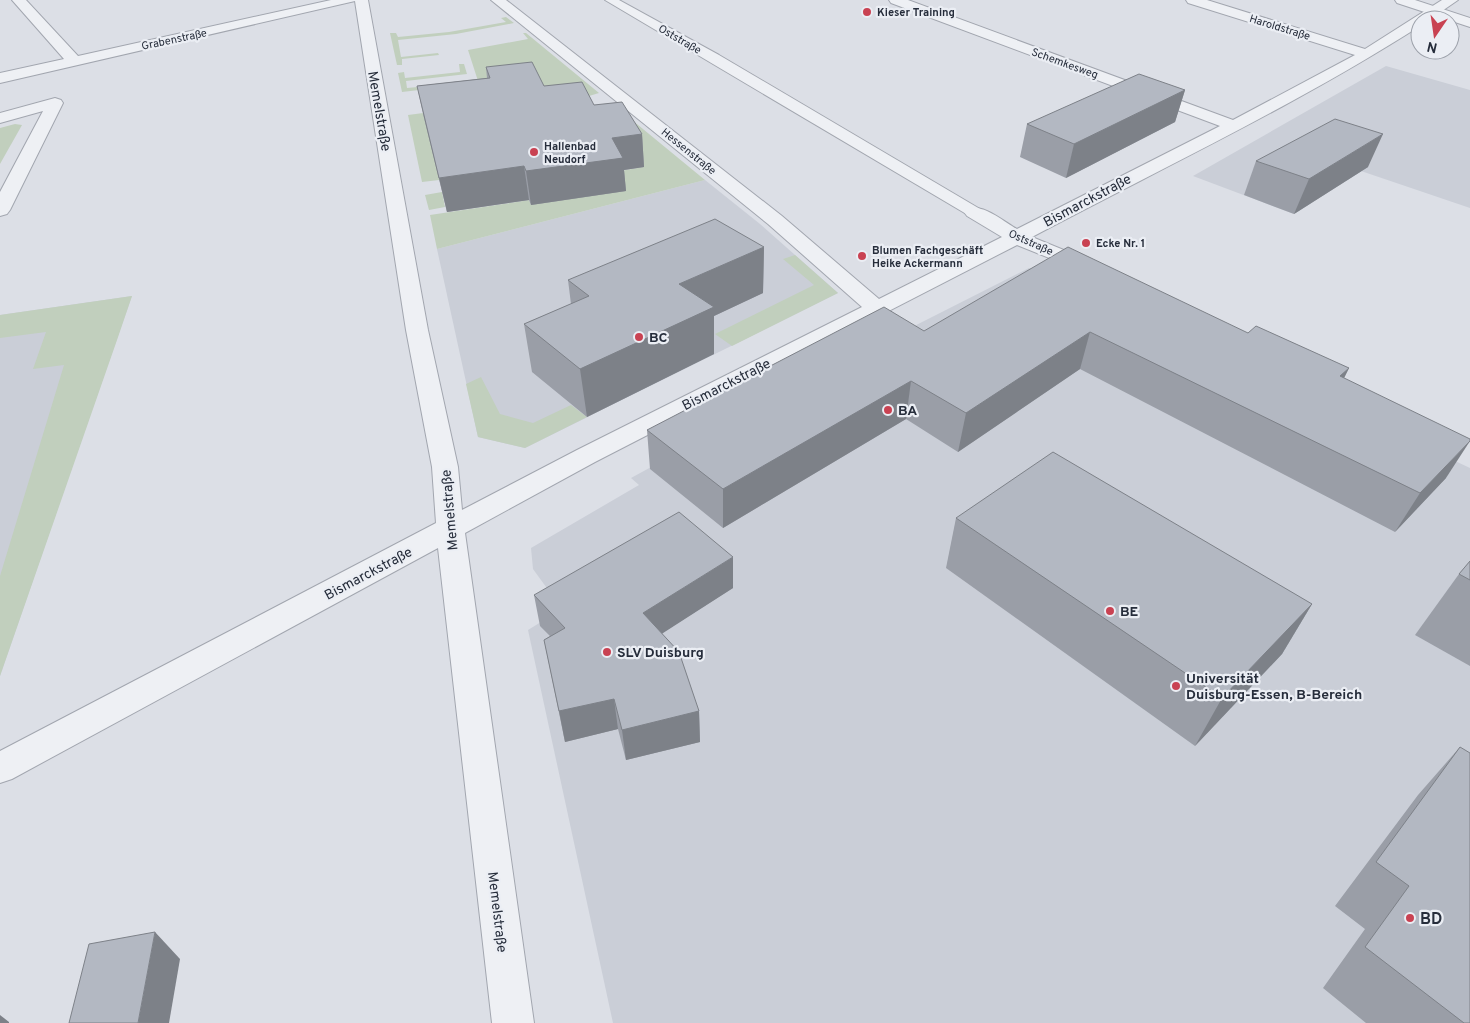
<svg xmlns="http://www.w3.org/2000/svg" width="1470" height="1023" font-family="Overpass,sans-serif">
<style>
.built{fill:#caced7}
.green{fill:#c1cfbd}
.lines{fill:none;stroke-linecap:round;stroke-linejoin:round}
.pedestrian-casing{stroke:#a2a6af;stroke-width:2}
.minor-casing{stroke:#a2a6af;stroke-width:2}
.tertiary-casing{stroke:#a2a6af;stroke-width:2}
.pedestrian{fill:#eef0f4;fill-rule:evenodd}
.minor{fill:#eef0f4;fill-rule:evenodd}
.tertiary{fill:#eef0f4;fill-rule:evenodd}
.wall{fill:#9a9ea7}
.shaded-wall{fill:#7d8188}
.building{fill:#b3b8c2;stroke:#7d8188}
.poi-dot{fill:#c94252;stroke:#ebeef4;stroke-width:2}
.labels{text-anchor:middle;stroke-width:4.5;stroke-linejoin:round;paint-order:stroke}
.far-poi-label{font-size:11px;font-weight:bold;fill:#262d3b;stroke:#ebeef4;text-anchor:start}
.far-street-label{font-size:11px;fill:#262d3b;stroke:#ebeef4}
.street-label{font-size:14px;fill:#262d3b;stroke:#ebeef4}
.poi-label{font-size:14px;font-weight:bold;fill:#262d3b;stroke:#ebeef4;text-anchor:start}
.near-poi-label{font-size:16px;font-weight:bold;fill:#262d3b;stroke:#ebeef4;text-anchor:start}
</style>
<rect width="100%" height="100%" fill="#dcdfe6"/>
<g class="built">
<path d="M1386 66 1470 90V208L1361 171 1294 214 1193 176Z"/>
<path d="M705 180 760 224 838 293 525 448 478 437 437 249Z"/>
<path d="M1029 268 1052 272 1470 468V1023H613L528 630 562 609 533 569 531 548 639 485 631 478 855 356Z"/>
<path d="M132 296 78 450 0 676V315Z"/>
</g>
<g class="green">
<path d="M506 17 514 23 456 34 398 40 401 57 438 53 439 55 402 59V65H397L390 33H396L398 37 449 32 506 22 501 18Z"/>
<path d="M523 33H526L599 93 579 99 478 81 468 50 528 39Z"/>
<path d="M459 64H464L467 74 406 81 407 88 470 82V84L402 92 398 73 404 72 405 78 460 72Z"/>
<path d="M615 106 705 180 437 249 430 215 529 200 531 205 615 172 643 167Z"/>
<path d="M469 107 439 180 422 182 408 115Z"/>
<path d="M15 124 22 125 0 164V128Z"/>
<path d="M442 192 445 207 429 210 425 195Z"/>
<path d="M795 255 838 293 732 346 715 334 814 285 783 259Z"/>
<path d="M132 296 117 340 0 676V576L64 365 33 369 46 332 0 338V315Z"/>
<path d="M481 377 500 414 533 423 571 405 587 417 525 448 478 437 466 384Z"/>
</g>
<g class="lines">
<defs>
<path id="pedestrian" d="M605 0H619L719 55 980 209 982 212 980 215H968Z"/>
<g id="minor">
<path d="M12 0H26L78 56 331 0H368L428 330 458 467 462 510 577 450 862 307 768 224 491 0H506L782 216 879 299 1002 237 967 216 964 212 967 208C984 204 1003 221 1017 229L1220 126 891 3 889 0H908L1233 120 1355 55 1188 3 1186 0H1207L1365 49 1442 0H1458L1429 20H1420V26C1296 105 1162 168 1032 237L1098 264 1101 268 1098 272 1091 274 1084 272 1017 245 595 462 465 533 534 1023H492L438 548 12 779 0 783V751L436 523 432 467 406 330 355 1 0 83V73L64 59Z"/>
<path d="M55 98 61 100 63 103 10 210 7 214 0 216V192L43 111 0 123V113Z"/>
</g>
<path id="tertiary" d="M1395 0H1415L1470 18V27L1397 3Z"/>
</defs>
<use href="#pedestrian" class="pedestrian-casing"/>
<use href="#minor" class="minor-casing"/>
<use href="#tertiary" class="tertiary-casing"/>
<use href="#pedestrian" class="pedestrian"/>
<use href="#minor" class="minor"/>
<use href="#tertiary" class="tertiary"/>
</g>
<g class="wall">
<path d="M486 67 544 86 594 105 642 134 644 167 624 170 626 191 531 205 529 200 447 212 424 118 417 86 487 78Z"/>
<path d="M1185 90 1175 122 1066 178 1020 157 1027 124Z"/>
<path d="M1256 161 1368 167 1294 214 1244 195Z"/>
<path d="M764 247 763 293 714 316V354L587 417 532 372 524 324 571 304 568 280Z"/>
<path d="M924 331 1248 333 1349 368 1344 378 1446 478 1395 532 1080 369 958 452 906 419 723 528 650 469 647 430Z"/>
<path d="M956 518 1312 604 1282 654 1195 746 946 568Z"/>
<path d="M1470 561V666L1415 635 1459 574Z"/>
<path d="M733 588 662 633 699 711 700 742 626 760 618 729 565 742 544 640 550 636 540 626 534 595Z"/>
<path d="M1460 747 1470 1023H1366L1323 988 1365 929 1335 906 1418 795Z"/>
</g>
<g class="shaded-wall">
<path d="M1185 90 1175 122 1066 178 1074 144Z"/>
<path d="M642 134 644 167 624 170 626 191 531 205 526 171 612 138Z"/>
<path d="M1383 134 1368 167 1294 214 1309 179Z"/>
<path d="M524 166 529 200 447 212 439 178Z"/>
<path d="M764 247 763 293 714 316V354L587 417 580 369 679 284Z"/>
<path d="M1090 332 1080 369 958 452 966 413Z"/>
<path d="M1349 368 1330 406 1340 376Z"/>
<path d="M911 381 906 419 723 528V489Z"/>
<path d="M1470 441 1446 478 1395 532 1420 493Z"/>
<path d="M733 557V588L646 644 643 613Z"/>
<path d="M1312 604 1282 654 1195 746 1222 698Z"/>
<path d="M614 699 618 729 565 742 559 711Z"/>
<path d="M699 711 700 742 626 760 622 730Z"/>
<path d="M155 932 180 959 169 1023H138Z"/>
<path d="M0 1015 9 1022V1023H0Z"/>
</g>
<g class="building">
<path d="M532 62 544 86 582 82 594 105 622 102 642 134 612 138 623 158 526 171 524 166 439 178 417 86 490 78 486 67Z"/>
<path d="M1139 74 1185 90 1074 144 1027 124Z"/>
<path d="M1335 119 1383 134 1309 179 1256 161Z"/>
<path d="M715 219 764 247 679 284 714 307 580 369 524 324 589 296 568 280Z"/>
<path d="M1068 247 1248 333 1256 326 1349 368 1340 376 1470 439V441L1420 493 1090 332 966 413 911 381 723 489 647 430 884 307 924 331Z"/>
<path d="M1053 452 1312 604 1222 698 956 518Z"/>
<path d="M679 512 733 557 643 613 679 652 699 711 622 730 614 699 559 711 544 640 565 628 534 595Z"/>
<path d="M1470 561V580L1459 574Z"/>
<path d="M1460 747 1470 753V1023H1464L1365 947 1409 886 1376 862Z"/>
<path d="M155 932 138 1023H69L89 944Z"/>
</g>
<g class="poi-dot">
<circle cx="867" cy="12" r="5"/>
<circle cx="534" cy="152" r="5"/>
<circle cx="1086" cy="243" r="5"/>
<circle cx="862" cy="256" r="5"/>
<circle cx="639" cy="337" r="5"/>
<circle cx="888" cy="410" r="5"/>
<circle cx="1110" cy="611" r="5"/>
<circle cx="607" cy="652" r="5"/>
<circle cx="1176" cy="686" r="5"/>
<circle cx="1410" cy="918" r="5"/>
</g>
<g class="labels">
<g class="far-poi-label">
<text x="877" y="16">Kieser Training</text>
<text x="544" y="150">Hallenbad<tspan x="544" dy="13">Neudorf</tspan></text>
<text x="1096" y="247">Ecke Nr. 1</text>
<text x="872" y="254">Blumen Fachgeschäft<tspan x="872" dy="13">Heike Ackermann</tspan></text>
</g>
<g class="far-street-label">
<text transform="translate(1280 27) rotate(17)" y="4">Haroldstraße</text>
<text transform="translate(174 39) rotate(-12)" y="4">Grabenstraße</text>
<text transform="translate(680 39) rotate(30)" y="4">Oststraße</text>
<text transform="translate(1065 63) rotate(20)" y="4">Schemkesweg</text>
<text transform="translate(689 151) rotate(39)" y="4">Hessenstraße</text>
<text transform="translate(1031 242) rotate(24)" y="4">Oststraße</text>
</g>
<g class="street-label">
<text transform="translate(380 111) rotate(80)" y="5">Memelstraße</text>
<text transform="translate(1087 200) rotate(-28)" y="5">Bismarckstraße</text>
<text transform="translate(726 384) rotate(-27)" y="5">Bismarckstraße</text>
<text transform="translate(449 510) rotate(-95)" y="5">Memelstraße</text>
<text transform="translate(368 573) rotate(-28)" y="5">Bismarckstraße</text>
<text transform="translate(498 912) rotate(83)" y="5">Memelstraße</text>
</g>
<g class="poi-label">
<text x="649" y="342">BC</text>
<text x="898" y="415">BA</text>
<text x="1120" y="616">BE</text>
<text x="617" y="657">SLV Duisburg</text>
<text x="1186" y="683">Universität<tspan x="1186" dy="16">Duisburg-Essen, B-Bereich</tspan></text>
</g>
<g class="near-poi-label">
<text x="1420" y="924">BD</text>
</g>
</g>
<g transform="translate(1435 35) rotate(193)"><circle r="24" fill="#ebeef4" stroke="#9ca1aa"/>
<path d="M0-4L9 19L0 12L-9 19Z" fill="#c94252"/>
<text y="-8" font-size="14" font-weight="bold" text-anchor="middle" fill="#262d3b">N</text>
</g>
</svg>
